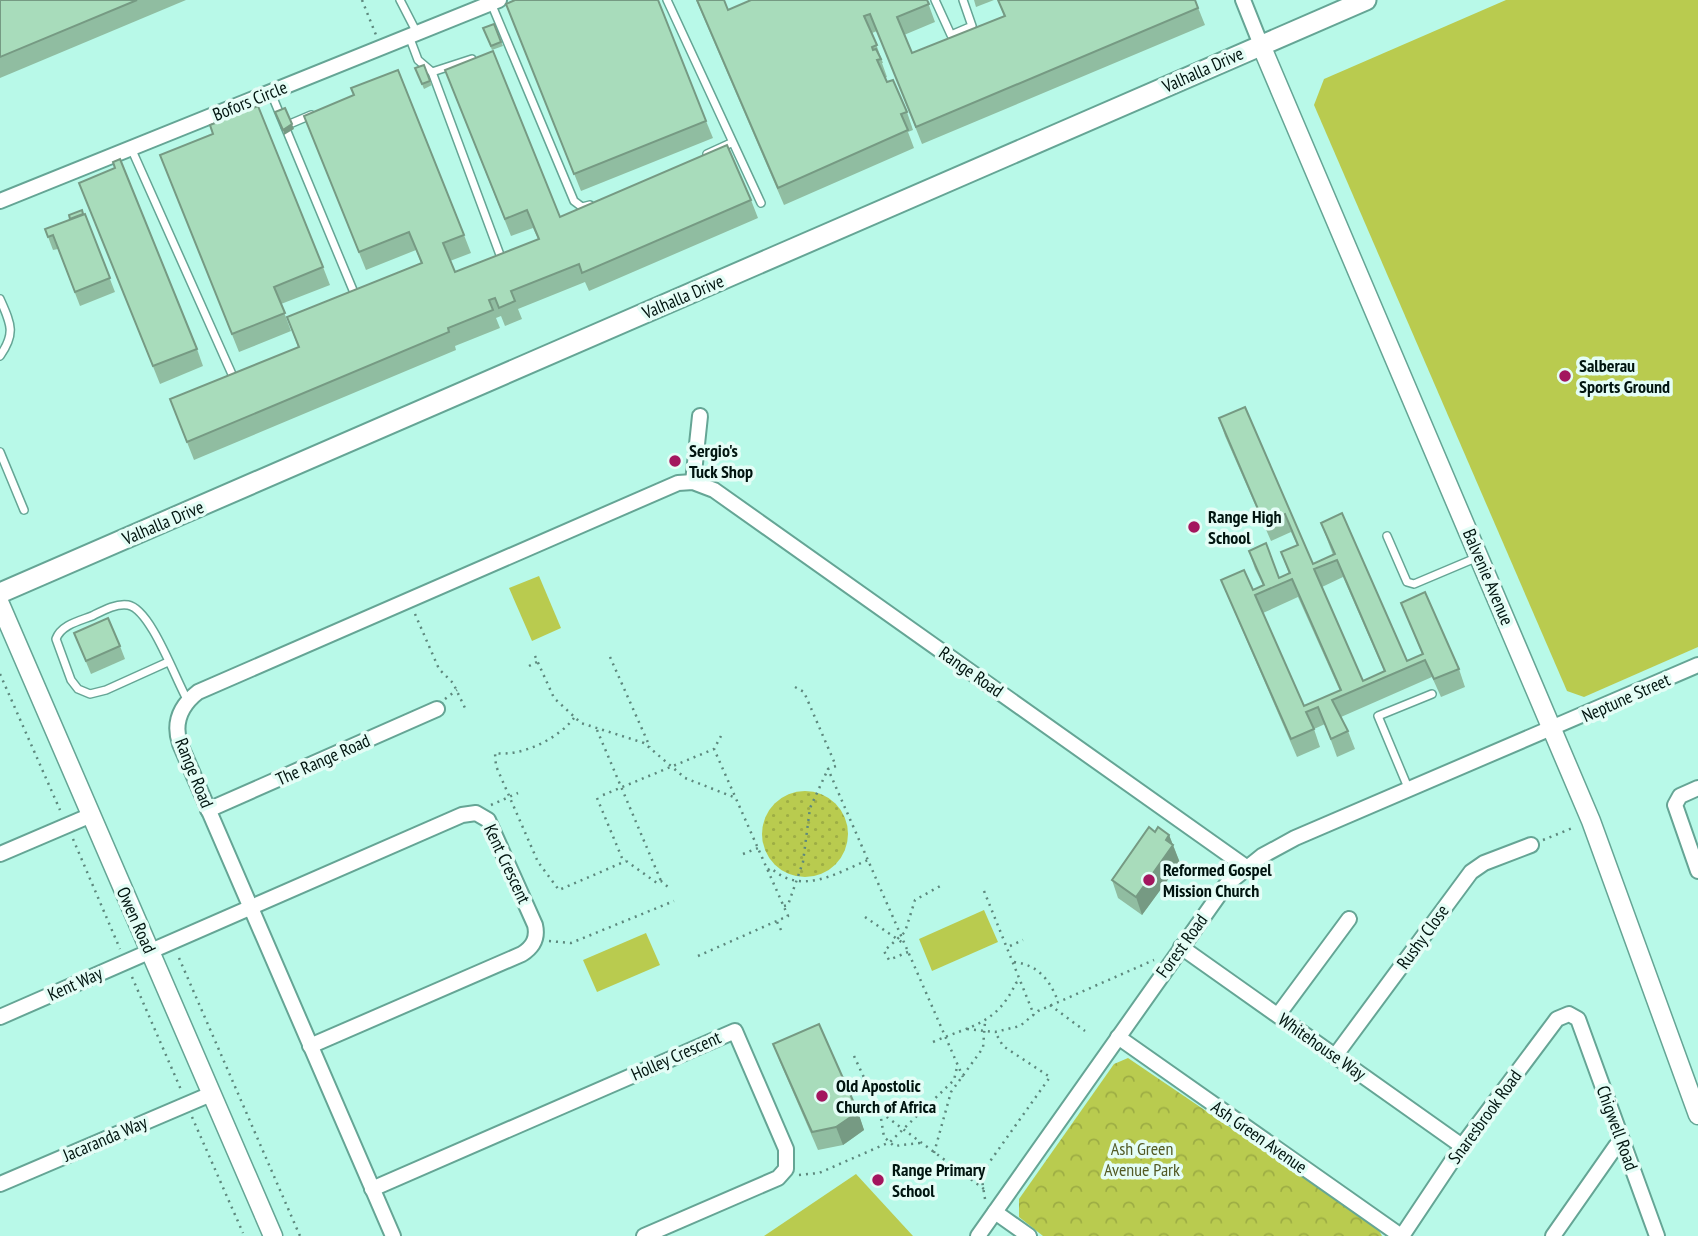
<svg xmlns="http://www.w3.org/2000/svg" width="1698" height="1236" font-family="'PT Sans Narrow',sans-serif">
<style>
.grass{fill:url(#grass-dots)}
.park{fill:url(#park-crowns)}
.pitch{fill:#b9cb4f}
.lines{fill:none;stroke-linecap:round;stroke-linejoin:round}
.service-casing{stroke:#65a595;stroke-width:10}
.minor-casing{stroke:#65a595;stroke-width:18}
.tertiary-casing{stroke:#65a595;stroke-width:21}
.secondary-casing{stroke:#65a595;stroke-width:23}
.path{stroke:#5d887d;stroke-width:2.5;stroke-dasharray:2 5;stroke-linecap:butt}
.service{stroke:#fff;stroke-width:7}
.minor{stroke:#fff;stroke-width:14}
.tertiary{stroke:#fff;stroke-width:18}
.secondary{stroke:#fff;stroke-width:19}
.wall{fill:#90bda1;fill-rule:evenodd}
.shaded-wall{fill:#769a83}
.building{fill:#a8dcbb;stroke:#769a83;stroke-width:2;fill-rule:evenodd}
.poi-dot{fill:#a3165e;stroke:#e4fdf6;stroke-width:2.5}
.labels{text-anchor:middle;stroke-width:7;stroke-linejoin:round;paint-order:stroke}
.street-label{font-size:18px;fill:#00140f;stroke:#e4fdf6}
.poi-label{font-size:18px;font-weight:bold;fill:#00140f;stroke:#e4fdf6;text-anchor:start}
.park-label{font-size:18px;fill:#525a25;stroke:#e4fdf6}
</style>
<defs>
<pattern id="grass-dots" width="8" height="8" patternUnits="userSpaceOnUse" patternTransform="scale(1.75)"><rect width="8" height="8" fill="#b9cb4f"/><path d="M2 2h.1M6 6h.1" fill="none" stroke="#9dad44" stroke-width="1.8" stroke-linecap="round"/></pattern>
<pattern id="park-crowns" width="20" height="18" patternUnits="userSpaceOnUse" patternTransform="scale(1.75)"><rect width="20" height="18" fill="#b9cb4f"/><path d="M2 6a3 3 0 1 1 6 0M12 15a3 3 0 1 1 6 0" fill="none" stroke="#9dad44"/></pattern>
</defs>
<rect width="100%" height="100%" fill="#b8f9e8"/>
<circle class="grass" cx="805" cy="834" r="43"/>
<path class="park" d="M1128 1058 1377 1227 1382 1236H1043L1019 1217V1199L1114 1064Z"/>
<g class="pitch">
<path d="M1506 0H1698V647L1584 697 1567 691 1314 105 1324 79Z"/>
<path d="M539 576 561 628 532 641 509 588Z"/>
<path d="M984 910 998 942 932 971 919 939Z"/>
<path d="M646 933 660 965 597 992 583 960Z"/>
<path d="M856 1174 913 1236H764Z"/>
</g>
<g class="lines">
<defs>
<g id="service">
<path d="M400 0 417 33"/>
<path d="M667 0 761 203"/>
<path d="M935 0 951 35 972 26 963 0"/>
<path d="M491 3 574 201 582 207 590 205"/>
<path d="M409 36 418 60 432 72 503 263"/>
<path d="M432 72 472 59"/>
<path d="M271 93 355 295 352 296"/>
<path d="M285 126 311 115"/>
<path d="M131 148 235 381"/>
<path d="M707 154 731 143"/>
<path d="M0 299C11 324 16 333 0 356"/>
<path d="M0 452 24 510"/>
<path d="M1387 536 1407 582 1414 584 1478 557"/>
<path d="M168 662 106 690 90 694 78 689 71 680 56 639C61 625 79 621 92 616 102 611 116 603 128 605 151 609 176 681 188 701"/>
<path d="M1409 790 1378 716 1432 694"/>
</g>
<g id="minor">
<path d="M1243 0 1261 45"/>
<path d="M0 201 499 0"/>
<path d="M693 482 700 416"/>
<path d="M1698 788 1680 796 1675 805 1698 871"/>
<path d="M208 810 437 709"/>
<path d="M0 854 89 816"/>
<path d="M1181 947 1462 1146"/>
<path d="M1278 1015 1349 919"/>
<path d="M0 1017 462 815 476 813 488 820 535 925C538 938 533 947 522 954L310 1046"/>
<path d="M1118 1037 1401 1236"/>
<path d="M1335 1056 1471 872 1484 863 1531 845"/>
<path d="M0 1184 211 1094"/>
<path d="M372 1189 735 1031 786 1149V1169L778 1178 644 1236"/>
<path d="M995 1212 1029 1236"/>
<path d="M393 1236 180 744C173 723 180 706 198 692L678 483 693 482 714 490 1246 867"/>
<path d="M978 1236 1226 885 1262 856 1295 838 1698 665"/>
<path d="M1402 1236 1462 1146 1557 1019 1569 1014 1578 1019 1657 1236"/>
<path d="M1553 1236 1616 1146 1623 1143"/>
</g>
<g id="tertiary">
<path d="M1261 45 1591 821 1698 1115"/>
<path d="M0 604 273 1236"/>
</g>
<path id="secondary" d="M0 593 1366 0"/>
</defs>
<use href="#service" class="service-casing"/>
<use href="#minor" class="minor-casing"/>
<use href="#tertiary" class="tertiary-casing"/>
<use href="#secondary" class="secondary-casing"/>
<g class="path">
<path d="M362 0 376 35"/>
<path d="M415 614 439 669 453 683 465 708"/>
<path d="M535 656 554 698 581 723 644 743 685 778 736 798"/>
<path d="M610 657 650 747"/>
<path d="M529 666 537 662"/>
<path d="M0 674 60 810"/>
<path d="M795 687 804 692 836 766 828 769 963 1077"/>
<path d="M445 699 457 690"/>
<path d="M574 718C558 739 521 757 495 753L496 766 538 862 559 890 626 861"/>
<path d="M597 730 661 881"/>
<path d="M603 795 714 749 721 736"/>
<path d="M597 798 622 858 657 883 661 881 668 887"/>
<path d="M491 805 518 793"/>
<path d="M73 839 120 949"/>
<path d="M1543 840 1575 827"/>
<path d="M743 854 758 848"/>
<path d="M768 870 771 868C801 896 837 873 868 860"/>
<path d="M984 891 1034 1015"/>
<path d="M784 906 788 905 803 862 810 808 828 769"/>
<path d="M865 917 903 943"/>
<path d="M777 922 782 932"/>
<path d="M549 941 571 943 674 901"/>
<path d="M1010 946 1023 940"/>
<path d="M908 952 889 960 884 951 905 932 915 900 942 885"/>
<path d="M698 956 788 916 714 749"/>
<path d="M179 958 300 1236"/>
<path d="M1014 962C1038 965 1049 979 1058 1001"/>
<path d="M132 977 182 1092"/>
<path d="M1050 1005 1085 1031"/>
<path d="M967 1029 995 1032 1020 1026 1038 1011 1154 960"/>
<path d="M933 1042C972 1025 996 1025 1016 983L1021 981"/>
<path d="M854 1056 880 1112 984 1189"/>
<path d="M880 1112 884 1137 894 1146 920 1143"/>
<path d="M192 1117 243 1233"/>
<path d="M934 1153 951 1092 983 1048 985 1022"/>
<path d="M799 1175 819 1173 890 1142 954 1080 957 1067"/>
<path d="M985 1199 981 1174 1050 1077 1003 1046 995 1032"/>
</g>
<use href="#service" class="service"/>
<use href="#minor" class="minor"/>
<use href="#tertiary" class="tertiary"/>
<use href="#secondary" class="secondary"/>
</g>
<g class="wall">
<path d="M0 0H186L0 78Z"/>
<path d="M696 0H724L728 10 927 0 935 22 904 35 912 53 1004 16 998 0H1195L1205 25 922 144 877 31 872 33 883 63H882L887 77 885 78 887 82 907 112 913 130 908 132 914 148 784 205Z"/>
<path d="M974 0H994L976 7Z"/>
<path d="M506 4 706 121 713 138 581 191Z"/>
<path d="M494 24 503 46 492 50 483 28Z"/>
<path d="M424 65 432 85 424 89 415 68Z"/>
<path d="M445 70 560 217 751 200 758 218 589 291 585 282 518 309 522 319 505 326 501 316 496 318 500 328 455 346 456 350 194 460 170 399 298 347 287 317 421 263 416 250 366 270 304 116 464 235 471 253 450 261 455 272 538 239 533 228 511 236Z"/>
<path d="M160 155 323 267 330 285 281 304 291 331 239 352Z"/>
<path d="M79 183 197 349 203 366 160 384Z"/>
<path d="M85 214 115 292 80 306 58 249 53 250 45 229Z"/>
<path d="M1245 407 1313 564 1333 555 1321 523 1407 661 1422 654 1401 603 1459 669 1465 687 1441 697 1432 677 1341 717 1348 731 1355 749 1337 757 1325 724 1314 729 1320 747 1297 757 1228 597 1221 580 1253 590 1263 585 1255 569 1249 551 1279 578 1289 574 1281 552 1297 545 1291 532 1271 541 1225 436 1219 418ZM1343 577 1384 671 1363 681 1322 587ZM1298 597 1340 691 1304 706 1263 613Z"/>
<path d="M74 633 120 646 125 659 91 674Z"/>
<path d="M1155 832 1169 835 1180 863 1142 915 1118 898 1112 880Z"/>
<path d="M773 1044 858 1112 864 1130 843 1145 818 1150 780 1062Z"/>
</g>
<g class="shaded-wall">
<path d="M292 124 294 129 284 135 283 130Z"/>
<path d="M1169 835 1180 863 1142 915 1136 897Z"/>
<path d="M858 1112 864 1130 843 1145 836 1127Z"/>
</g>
<g class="building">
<path d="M0 0H137L0 57Z"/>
<path d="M515 0H658L706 121 574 174 506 4Z"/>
<path d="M697 0H724L728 10 751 0H927L929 4 897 17 912 53 1005 16 998 0H1195L1198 8 916 127 870 14 864 16 877 45 872 47 873 50 876 49 881 59 877 60 887 82 893 80 907 112 901 114 908 130 778 188Z"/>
<path d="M494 24 501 42 491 46 483 28Z"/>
<path d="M493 51 560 217 727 145 751 200 582 273 579 264 511 291 515 301 499 308 495 298 489 300 493 310 448 328 449 332 187 442 170 399 299 347 287 317 422 263 409 232 359 252 304 116 354 95 351 88 398 70 464 235 443 243 455 272 539 239 527 210 505 219 445 70Z"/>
<path d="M424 65 430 81 422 84 415 68Z"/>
<path d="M258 106 323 267 274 287 285 313 232 334 160 155 213 134 210 125Z"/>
<path d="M285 108 292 124 283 130 275 112Z"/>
<path d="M120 159 197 349 153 366 79 183 115 168 113 162Z"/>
<path d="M82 210 83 214 70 219 69 215Z"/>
<path d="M85 214 110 278 75 292 53 235 48 237 45 229Z"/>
<path d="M1245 407 1313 564 1335 554 1321 523 1342 513 1407 661 1423 654 1401 603 1425 592 1459 669 1434 679 1425 660 1332 700 1348 731 1331 739 1318 707 1306 712 1314 729 1291 739 1221 580 1244 570 1253 590 1264 585 1249 551 1266 543 1279 578 1290 573 1281 552 1298 545 1285 514 1264 523 1219 418ZM1337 560 1385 671 1363 681 1314 569ZM1292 579 1341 690 1304 706 1255 595Z"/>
<path d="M108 618 120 646 86 661 74 633Z"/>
<path d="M1149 827 1155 832 1158 827 1169 835 1166 840 1173 845 1136 897 1112 880Z"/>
<path d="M819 1024 858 1112 836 1127 812 1132 773 1044Z"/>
</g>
<g class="poi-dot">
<circle cx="1565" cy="376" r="7"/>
<circle cx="675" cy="461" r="7"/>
<circle cx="1194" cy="527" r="7"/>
<circle cx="1149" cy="880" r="7"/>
<circle cx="822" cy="1096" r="7"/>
<circle cx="878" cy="1180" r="7"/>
</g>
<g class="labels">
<g class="street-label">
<text transform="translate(1203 70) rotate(-24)" y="6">Valhalla Drive</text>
<text transform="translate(250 101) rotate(-22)" y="6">Bofors Circle</text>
<text transform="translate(683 297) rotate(-23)" y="6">Valhalla Drive</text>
<text transform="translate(163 523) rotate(-23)" y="6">Valhalla Drive</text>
<text transform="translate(1488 577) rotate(67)" y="6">Balvenie Avenue</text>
<text transform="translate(971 672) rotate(35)" y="6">Range Road</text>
<text transform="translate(1626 698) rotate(-24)" y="6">Neptune Street</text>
<text transform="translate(323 760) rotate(-24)" y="6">The Range Road</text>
<text transform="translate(194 773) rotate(68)" y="6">Range Road</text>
<text transform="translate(507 864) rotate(65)" y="6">Kent Crescent</text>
<text transform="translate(136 920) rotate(66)" y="6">Owen Road</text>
<text transform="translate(1423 937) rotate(-54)" y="6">Rushy Close</text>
<text transform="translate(1182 946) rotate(-54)" y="6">Forest Road</text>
<text transform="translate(75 984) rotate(-24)" y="6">Kent Way</text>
<text transform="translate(1322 1047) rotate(35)" y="6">Whitehouse Way</text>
<text transform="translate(676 1056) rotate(-24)" y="6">Holley Crescent</text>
<text transform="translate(1485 1117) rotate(-54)" y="6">Snaresbrook Road</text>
<text transform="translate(1617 1128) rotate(70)" y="6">Chigwell Road</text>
<text transform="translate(1259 1137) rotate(35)" y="6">Ash Green Avenue</text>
<text transform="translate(105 1139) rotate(-23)" y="6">Jacaranda Way</text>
</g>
<g class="poi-label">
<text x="1579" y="372">Salberau<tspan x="1579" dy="21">Sports Ground</tspan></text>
<text x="689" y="457">Sergio's<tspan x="689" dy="21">Tuck Shop</tspan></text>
<text x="1208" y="523">Range High<tspan x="1208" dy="21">School</tspan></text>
<text x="1163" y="876">Reformed Gospel<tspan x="1163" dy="21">Mission Church</tspan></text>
<text x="836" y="1092">Old Apostolic<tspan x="836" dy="21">Church of Africa</tspan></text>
<text x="892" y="1176">Range Primary<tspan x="892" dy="21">School</tspan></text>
</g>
<g class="park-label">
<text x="1142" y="1155">Ash Green<tspan x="1142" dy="21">Avenue Park</tspan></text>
</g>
</g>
</svg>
